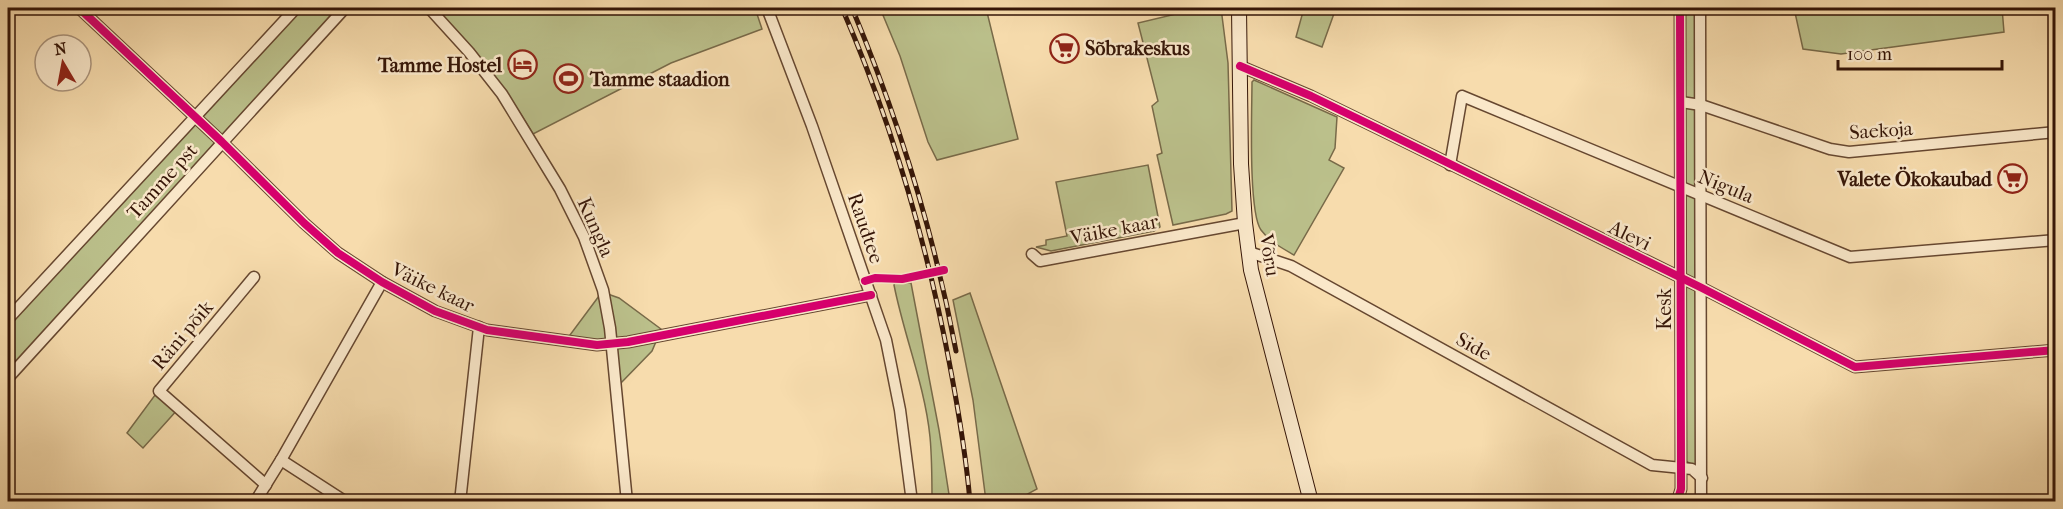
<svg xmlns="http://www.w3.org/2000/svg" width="2063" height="509" font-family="'IM FELL French Canon',serif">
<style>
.green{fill:#bbc08b;stroke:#786a49;stroke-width:1.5}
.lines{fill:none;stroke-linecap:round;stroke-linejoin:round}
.minor-casing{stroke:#664730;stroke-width:13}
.secondary-casing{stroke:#351507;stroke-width:16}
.minor{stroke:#fae8ca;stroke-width:10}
.secondary{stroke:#fae8ca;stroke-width:14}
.rail-casing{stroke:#351507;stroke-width:5}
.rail{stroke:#fae8ca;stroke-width:3;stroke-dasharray:9;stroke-linecap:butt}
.cycleway-casing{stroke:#fae8ca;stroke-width:11}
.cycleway{stroke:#d6006c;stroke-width:8}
.labels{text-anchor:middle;stroke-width:5;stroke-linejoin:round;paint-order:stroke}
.poi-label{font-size:20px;font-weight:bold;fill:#351507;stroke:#fae8ca;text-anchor:start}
.street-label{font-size:20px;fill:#351507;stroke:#fae8ca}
</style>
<rect width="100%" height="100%" fill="#f7dcad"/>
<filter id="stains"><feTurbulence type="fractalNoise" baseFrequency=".00333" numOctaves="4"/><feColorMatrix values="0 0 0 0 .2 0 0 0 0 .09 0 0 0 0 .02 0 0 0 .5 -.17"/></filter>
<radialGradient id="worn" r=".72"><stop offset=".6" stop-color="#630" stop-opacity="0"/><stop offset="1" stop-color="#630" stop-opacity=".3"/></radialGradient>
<g class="green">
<path d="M299 8H343L8 370V322Z"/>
<path d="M435 8H755L762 29 671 63 533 134C506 88 473 46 435 8Z"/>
<path d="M880 8H986L1018 139 937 160 928 142 900 56Z"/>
<path d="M1201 8H1221L1228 63 1232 211 1226 214 1173 225 1157 155 1162 153 1152 106 1158 101 1138 23Z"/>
<path d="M1304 8H1336L1322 47 1296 37Z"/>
<path d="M1680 8H1700L1702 469 1681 459Z"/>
<path d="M1794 8H2002L2004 32 1841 54 1803 49Z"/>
<path d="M1254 80 1337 117 1335 148 1329 160 1344 168 1294 255C1282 248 1270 242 1261 230 1248 212 1252 109 1252 82Z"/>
<path d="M1148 165 1160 227 1154 231 1051 251 1036 247 1046 245V240L1067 236 1056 182Z"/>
<path d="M895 282 911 283 939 430 950 501H932C932 480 932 458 930 437 925 386 904 336 894 285Z"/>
<path d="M602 292 619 298 669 335 658 337 652 351 617 387 613 345 564 343Z"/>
<path d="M970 293 1037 489 1015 501H986L973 400 953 300Z"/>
<path d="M158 391 178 409 143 448 127 433Z"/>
</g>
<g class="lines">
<defs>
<g id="minor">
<path d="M79 8 222 142 304 223 338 253 382 282 435 311 487 330 597 345 628 342 871 295"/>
<path d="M429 8 469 52 502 94 560 189 584 237 603 290 610 328 627 502"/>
<path d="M767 8 812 126 886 340 900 410 912 502"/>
<path d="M1700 8 1701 502"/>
<path d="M1240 66 1311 96 1379 129 1702 288 1855 367 2056 350"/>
<path d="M1681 102 1701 105 1830 149 1849 152 2056 132"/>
<path d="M1450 165 1462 96 1850 257 2056 240"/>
<path d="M1249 252 1291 266 1652 465 1692 469 1702 478"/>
<path d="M1032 254 1040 261 1245 223"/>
<path d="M254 277 159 391 266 485"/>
<path d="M8 319 296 8"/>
<path d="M8 378 345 8"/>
<path d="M281 460 346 502"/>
<path d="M255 502 281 460 382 282"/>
<path d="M460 502 479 327"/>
<path d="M1677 502 1681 489V466L1680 8"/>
</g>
<path id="secondary" d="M1239 8 1241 164 1245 223 1251 270 1311 502"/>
</defs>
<use href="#minor" class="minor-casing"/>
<use href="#secondary" class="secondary-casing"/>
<use href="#minor" class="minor"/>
<use href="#secondary" class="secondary"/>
<defs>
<g id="rail">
<path d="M842 8C891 121 926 240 949 361 958 408 966 455 970 502"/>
<path d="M852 8C898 118 934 233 956 351"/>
</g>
</defs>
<use href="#rail" class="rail-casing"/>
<use href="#rail" class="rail"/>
<defs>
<g id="cycleway">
<path d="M79 8 222 142 304 223 338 253 382 282 435 311 487 330 597 345 628 342 871 295"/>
<path d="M1240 66 1311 96 1379 129 1702 288 1855 367 2056 350"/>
<path d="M865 281 875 278 902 279 944 270"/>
<path d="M1677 502 1681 489V466L1680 8"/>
</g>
</defs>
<use href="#cycleway" class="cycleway-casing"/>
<use href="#cycleway" class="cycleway"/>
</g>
<defs>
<symbol id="supermarket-ring" viewBox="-11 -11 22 22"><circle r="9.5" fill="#fae8ca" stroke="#8f2418" stroke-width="1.5"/><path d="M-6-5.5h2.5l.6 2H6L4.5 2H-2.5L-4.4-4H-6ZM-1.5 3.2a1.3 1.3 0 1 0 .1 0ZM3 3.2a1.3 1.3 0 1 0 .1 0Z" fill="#8f2418"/></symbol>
<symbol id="hotel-ring" viewBox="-11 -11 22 22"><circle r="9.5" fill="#fae8ca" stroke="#8f2418" stroke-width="1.5"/><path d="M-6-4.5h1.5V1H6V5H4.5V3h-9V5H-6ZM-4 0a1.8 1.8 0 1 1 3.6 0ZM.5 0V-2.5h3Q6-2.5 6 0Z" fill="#8f2418"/></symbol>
<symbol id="stadium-ring" viewBox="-11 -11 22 22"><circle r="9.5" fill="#fae8ca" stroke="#8f2418" stroke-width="1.5"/><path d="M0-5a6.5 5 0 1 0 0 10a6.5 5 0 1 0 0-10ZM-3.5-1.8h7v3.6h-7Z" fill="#8f2418"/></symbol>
</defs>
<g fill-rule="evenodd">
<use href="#supermarket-ring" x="1048" y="32" width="33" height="33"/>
<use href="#hotel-ring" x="506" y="48" width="33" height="33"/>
<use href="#stadium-ring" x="552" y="62" width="33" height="33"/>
<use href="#supermarket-ring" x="1996" y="162" width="33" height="33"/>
</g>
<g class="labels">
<g class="poi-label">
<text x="1085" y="55">Sõbrakeskus</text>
<text x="502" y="72" text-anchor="end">Tamme Hostel</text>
<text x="590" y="86">Tamme staadion</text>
<text x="1992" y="186" text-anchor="end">Valete Ökokaubad</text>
</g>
<g class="street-label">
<text transform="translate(1881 130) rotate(-4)" y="7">Saekoja</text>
<text transform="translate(162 181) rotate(-48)" y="7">Tamme pst</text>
<text transform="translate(1726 186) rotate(22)" y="7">Nigula</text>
<text transform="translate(596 227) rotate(66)" y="7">Kungla</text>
<text transform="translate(866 228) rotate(71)" y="7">Raudtee</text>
<text transform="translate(1114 229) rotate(-11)" y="7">Väike kaar</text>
<text transform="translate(1630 235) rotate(26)" y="7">Alevi</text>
<text transform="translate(1270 255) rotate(80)" y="7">Võru</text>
<text transform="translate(433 287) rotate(26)" y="7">Väike kaar</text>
<text transform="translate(1664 309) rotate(-90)" y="7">Kesk</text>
<text transform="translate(182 335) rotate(-50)" y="7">Räni põik</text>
<text transform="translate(1474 346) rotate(29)" y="7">Side</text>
</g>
</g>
<rect width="2063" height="509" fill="none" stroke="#f7dcad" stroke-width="30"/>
<rect x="9" y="9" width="2045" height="491" fill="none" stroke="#351507" stroke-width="3"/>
<rect x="15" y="15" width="2033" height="479" fill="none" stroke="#351507" stroke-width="1.5"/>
<g transform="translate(63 63) rotate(350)"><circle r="28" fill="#fae8ca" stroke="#ab947c" stroke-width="1.5"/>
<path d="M0-4.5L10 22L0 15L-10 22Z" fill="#8f2418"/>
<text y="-9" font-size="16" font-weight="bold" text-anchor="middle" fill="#351507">N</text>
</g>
<path d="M1838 60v9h164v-9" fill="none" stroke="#351507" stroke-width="3"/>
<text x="1847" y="60" font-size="18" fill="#351507" stroke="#fae8ca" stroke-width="4.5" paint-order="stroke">100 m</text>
<rect width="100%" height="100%" filter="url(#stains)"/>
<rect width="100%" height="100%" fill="url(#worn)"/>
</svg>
